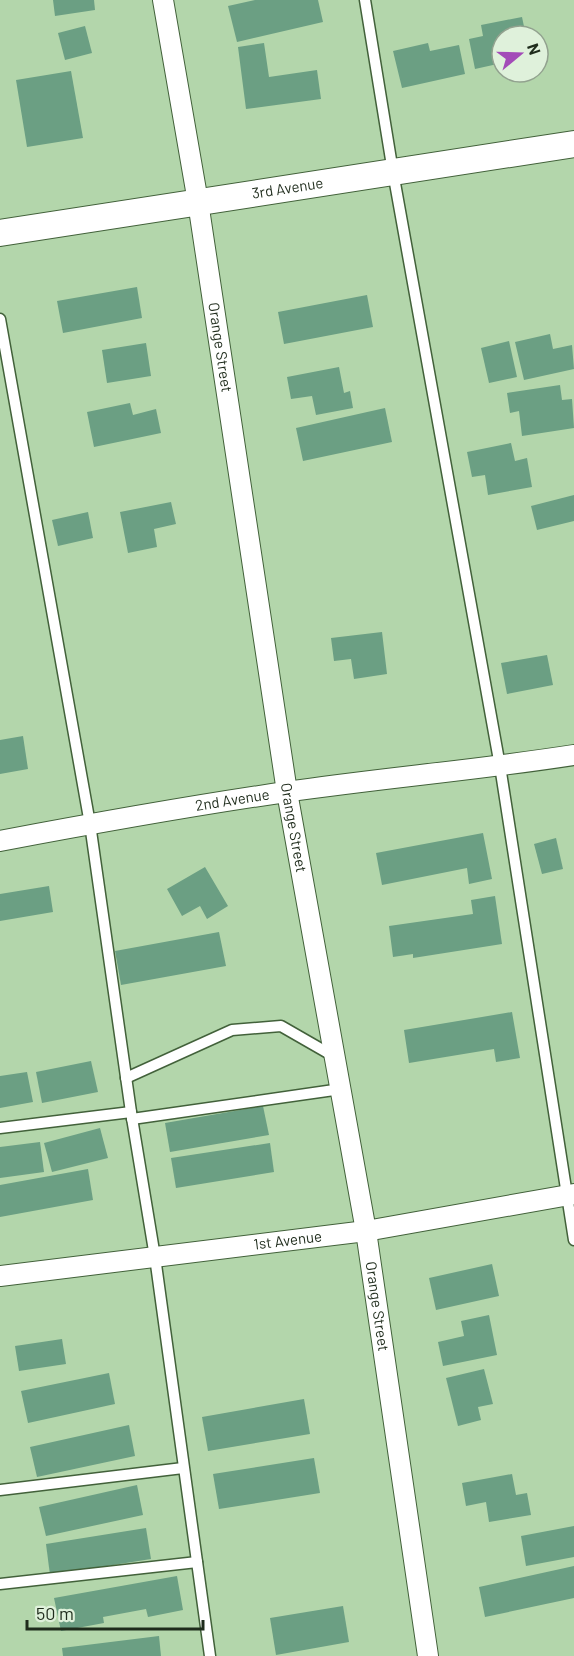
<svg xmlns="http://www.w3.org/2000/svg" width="574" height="1656" font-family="Barlow,sans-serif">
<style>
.building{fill:#6b9f83}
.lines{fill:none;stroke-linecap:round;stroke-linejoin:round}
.service-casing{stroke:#42613a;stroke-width:13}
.minor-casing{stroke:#42613a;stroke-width:22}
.tertiary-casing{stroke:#42613a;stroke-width:28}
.service{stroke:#fff;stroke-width:10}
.minor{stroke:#fff;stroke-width:20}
.tertiary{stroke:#fff;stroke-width:26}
.labels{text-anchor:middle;stroke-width:4.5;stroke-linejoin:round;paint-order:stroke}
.street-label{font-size:15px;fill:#1f2c1c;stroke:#dff1db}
</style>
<rect width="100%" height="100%" fill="#b3d6ab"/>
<g class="building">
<path d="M53 0H94L95 10 55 16Z"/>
<path d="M255 0H318L323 22 237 42 228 6Z"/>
<path d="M522 17 526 36H502V63L475 69 469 39 483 36 481 25Z"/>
<path d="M85 26 92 53 65 60 58 33Z"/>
<path d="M264 43 269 77 317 70 321 99 246 109 238 47Z"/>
<path d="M428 43 430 51 459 45 465 74 402 88 393 51Z"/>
<path d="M71 71 83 138 27 147 16 80Z"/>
<path d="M137 287 142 318 63 333 57 301Z"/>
<path d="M367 295 373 327 284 344 278 312Z"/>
<path d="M550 334 553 349 572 345 574 369 524 380 515 342Z"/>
<path d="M509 341 517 377 489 383 481 348Z"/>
<path d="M146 343 151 376 107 383 102 350Z"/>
<path d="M339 367 344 393 350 391 353 408 316 415 312 396 291 399 287 377Z"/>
<path d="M560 385 562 400 572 399 574 428 522 436 519 411 510 413 507 393Z"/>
<path d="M130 403 133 415 156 409 161 433 94 447 87 412Z"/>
<path d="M385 408 392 442 303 461 296 428Z"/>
<path d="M511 443 515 461 527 458 532 487 488 495 485 475 472 477 467 452Z"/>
<path d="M574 495V521L537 530 531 506Z"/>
<path d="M171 502 176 524 154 529 157 547 128 553 120 512Z"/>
<path d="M88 512 93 538 58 546 52 520Z"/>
<path d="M382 632 387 674 354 679 351 659 334 661 331 638Z"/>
<path d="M547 655 553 685 507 694 501 663Z"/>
<path d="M23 736 28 769 0 774V740Z"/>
<path d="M483 833 492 879 469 884 467 868 382 885 376 853Z"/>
<path d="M556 838 563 869 542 874 534 844Z"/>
<path d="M205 867 228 906 207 919 200 906 182 916 167 889Z"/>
<path d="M49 886 53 912 0 921V894Z"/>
<path d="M495 896 502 944 413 958V954L393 957 389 926 473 914 471 900Z"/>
<path d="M219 932 226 966 121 985 115 951Z"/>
<path d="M512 1012 520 1058 496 1062 494 1049 409 1063 404 1030Z"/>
<path d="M91 1061 98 1092 42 1103 36 1072Z"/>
<path d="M27 1072 33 1102 0 1108V1076Z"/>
<path d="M263 1106 269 1135 170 1152 165 1123Z"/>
<path d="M100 1128 108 1158 52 1172 44 1143Z"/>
<path d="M40 1142 44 1172 0 1178V1147Z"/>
<path d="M270 1143 274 1172 176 1188 171 1158Z"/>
<path d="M88 1169 93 1200 0 1217V1185Z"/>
<path d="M492 1264 499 1296 436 1310 429 1278Z"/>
<path d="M489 1315 497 1355 443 1366 438 1342 464 1336 461 1321Z"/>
<path d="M62 1339 66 1364 19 1371 15 1346Z"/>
<path d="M484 1369 493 1404 478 1407 481 1420 458 1426 446 1378Z"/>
<path d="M109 1373 115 1404 28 1423 21 1391Z"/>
<path d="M304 1399 310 1434 208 1451 202 1417Z"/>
<path d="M129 1425 135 1456 37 1477 30 1447Z"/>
<path d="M314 1458 320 1493 219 1509 213 1474Z"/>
<path d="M512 1474 516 1495 527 1493 531 1515 489 1522 486 1502 466 1506 462 1483Z"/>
<path d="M137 1485 143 1515 46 1536 39 1507Z"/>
<path d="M574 1526V1557L526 1566 521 1536Z"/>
<path d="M146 1528 151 1559 50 1575 46 1544Z"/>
<path d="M574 1566V1598L485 1617 479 1587Z"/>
<path d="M177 1576 183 1610 148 1617 146 1609 103 1617 104 1623 61 1631 54 1598Z"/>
<path d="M343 1606 349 1642 276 1655 270 1618Z"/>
<path d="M159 1636 161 1656H63L62 1648Z"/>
</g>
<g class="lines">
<defs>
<g id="service">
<path d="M365 0 393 172 500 766 574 1240"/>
<path d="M0 319 90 824 131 1112 155 1257 210 1656"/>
<path d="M126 1078 232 1030 281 1026 335 1057"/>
<path d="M132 1119 341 1089"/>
<path d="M0 1128 131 1112"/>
<path d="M0 1490 183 1468"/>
<path d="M0 1584 197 1562"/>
</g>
<g id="minor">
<path id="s1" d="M163 0 198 202 287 792 366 1231 428 1656"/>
<path id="s2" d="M0 841C95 823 190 806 286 792 382 778 478 770 574 755"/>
<path id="s3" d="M0 1276 366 1231 574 1194"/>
</g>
<g id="tertiary">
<path id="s4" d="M0 233 574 144"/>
</g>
</defs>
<use href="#service" class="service-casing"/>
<use href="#minor" class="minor-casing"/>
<use href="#tertiary" class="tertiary-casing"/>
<use href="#service" class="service"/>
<use href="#minor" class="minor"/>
<use href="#tertiary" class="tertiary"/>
</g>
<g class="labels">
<g class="street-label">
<text dy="5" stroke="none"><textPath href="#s4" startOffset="291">3rd Avenue</textPath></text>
<text dy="5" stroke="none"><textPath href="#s1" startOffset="352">Orange Street</textPath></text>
<text dy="5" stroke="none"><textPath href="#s2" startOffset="236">2nd Avenue</textPath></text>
<text dy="5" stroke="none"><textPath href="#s1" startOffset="838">Orange Street</textPath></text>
<text dy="5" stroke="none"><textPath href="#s3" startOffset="290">1st Avenue</textPath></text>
<text dy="5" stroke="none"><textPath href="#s1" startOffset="1324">Orange Street</textPath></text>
</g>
</g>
<g transform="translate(520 54) rotate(71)"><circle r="28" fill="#dff1db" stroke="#92a28f" stroke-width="1.5"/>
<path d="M0-4.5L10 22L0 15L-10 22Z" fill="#a34bb8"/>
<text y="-9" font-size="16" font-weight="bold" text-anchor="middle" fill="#1f2c1c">N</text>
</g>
<path d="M27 1620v9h176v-9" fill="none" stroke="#1f2c1c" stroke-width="3"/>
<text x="36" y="1620" font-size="18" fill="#1f2c1c" stroke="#dff1db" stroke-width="4.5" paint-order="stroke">50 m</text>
</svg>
